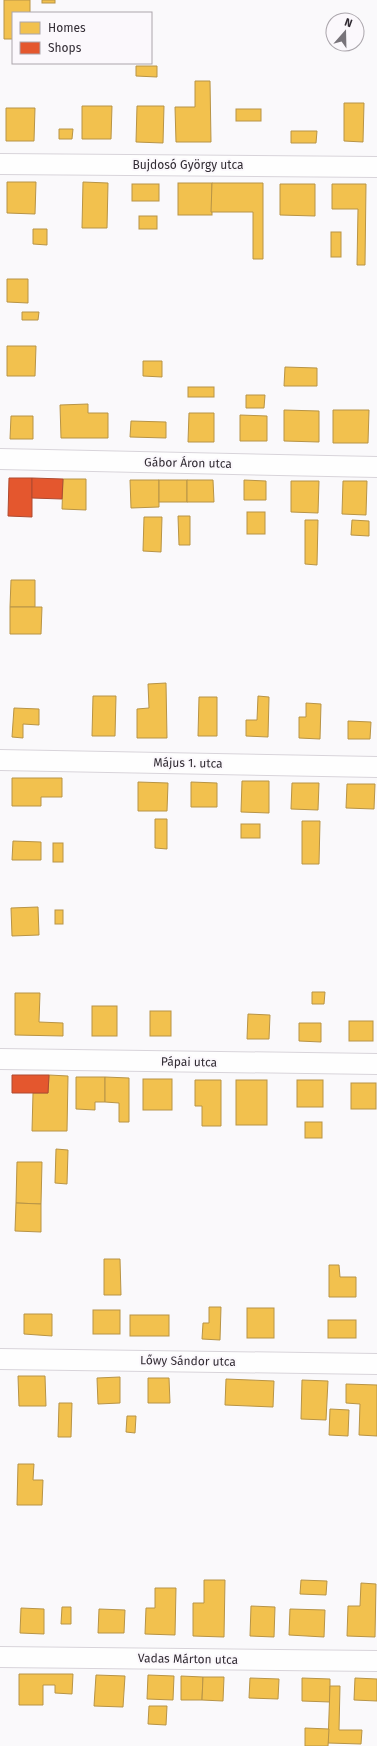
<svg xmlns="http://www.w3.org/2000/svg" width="377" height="1746" font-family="'Fira Sans',sans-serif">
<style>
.homes{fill:#f2c14e;stroke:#b89446}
.shops{fill:#e4572e;stroke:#af4a30}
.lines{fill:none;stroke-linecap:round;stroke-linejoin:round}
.minor-casing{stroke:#d8d4da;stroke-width:22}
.minor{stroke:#fefefe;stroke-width:20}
.labels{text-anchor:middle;stroke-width:4;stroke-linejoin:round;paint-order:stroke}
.street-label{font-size:12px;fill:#322c34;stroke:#fbf8fc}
</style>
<rect width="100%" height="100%" fill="#faf9fb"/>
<g class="homes">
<path d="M4 0H30V13H13V39H4Z"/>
<rect x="42" y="0" width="13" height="3"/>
<path d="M136 66H157V77L136 76Z"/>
<path d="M195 81H210L211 142H176L175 107H195Z"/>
<path d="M344 103H364L363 142 344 141Z"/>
<path d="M82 106H112L111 139H82Z"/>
<path d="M137 106H164L163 143 136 142Z"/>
<path d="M6 108H35L34 141H6Z"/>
<rect x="236" y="109" width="25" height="12"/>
<path d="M59 129H73L72 139H59Z"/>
<path d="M291 131H317L316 143H291Z"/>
<path d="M7 182H36L35 214 7 213Z"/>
<path d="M83 182 108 183 107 228H82Z"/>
<rect x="178" y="183" width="34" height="32"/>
<path d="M212 183H263V259H253V212H211Z"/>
<rect x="132" y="184" width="27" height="17"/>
<path d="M280 184H315V216L280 215Z"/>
<path d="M332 184H366L365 265H357L358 209H332Z"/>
<rect x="139" y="216" width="18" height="13"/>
<path d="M33 229H47V245L33 244Z"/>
<rect x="331" y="232" width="10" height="25"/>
<path d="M7 279H28V303L7 302Z"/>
<path d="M22 312H39L38 320H22Z"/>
<path d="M7 346H36L35 376H7Z"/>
<path d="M143 361H162V377L143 376Z"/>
<path d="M285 367 317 368V386H284Z"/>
<rect x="188" y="387" width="26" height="10"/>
<path d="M246 395H265L264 408H246Z"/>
<path d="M88 404V413H108V438H61L60 405Z"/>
<path d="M284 410 319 411V442L284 441Z"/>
<path d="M333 410H369L368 443H333Z"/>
<path d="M189 413H214V442H188Z"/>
<path d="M240 415 267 416V441H240Z"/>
<path d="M11 416H33V439H10Z"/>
<path d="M131 421 166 422V438L130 437Z"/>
<path d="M63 479H86V510L62 509Z"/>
<path d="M130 480H159V507L131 508Z"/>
<rect x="159" y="480" width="28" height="22"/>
<path d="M187 480H213L214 502H187Z"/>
<path d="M244 480 266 481V500H244Z"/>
<path d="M291 481H319L318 513 291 512Z"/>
<path d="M343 481H367L366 515 342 514Z"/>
<rect x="247" y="512" width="18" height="22"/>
<path d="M178 516H190V545H179Z"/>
<path d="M144 517H162L161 552 143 551Z"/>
<path d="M305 520H318L317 565 305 564Z"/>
<path d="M352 520 369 521V536L351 535Z"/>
<path d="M11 580H35V607H10Z"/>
<path d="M10 607H42L41 634H10Z"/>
<path d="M166 683 167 738H137V709L149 708 148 684Z"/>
<path d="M93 696H116L115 736H92Z"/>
<path d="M258 696 269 697 268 737 246 736V720H257Z"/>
<path d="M199 697H217V736H198Z"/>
<path d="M306 703 321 704 320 739 299 738V717H306Z"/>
<path d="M14 708 39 709V725L23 724V738L12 737Z"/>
<path d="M348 721 371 722 370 739H348Z"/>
<path d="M12 778H62V797H41V806H12Z"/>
<path d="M242 781H269V813L241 812Z"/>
<path d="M138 782 168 783 167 811H138Z"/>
<path d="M191 782 217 783V807H191Z"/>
<path d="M292 783H319L318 810 291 809Z"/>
<path d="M347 784H375L374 809 346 808Z"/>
<path d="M155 819H167V849L155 848Z"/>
<path d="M302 821H320L319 864H302Z"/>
<rect x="241" y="824" width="19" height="14"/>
<path d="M13 841 41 842V860H12Z"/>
<rect x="53" y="843" width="10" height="19"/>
<path d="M38 907 39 935 12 936 11 908Z"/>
<rect x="55" y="910" width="8" height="14"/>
<path d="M312 992H325L324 1004H312Z"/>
<path d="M15 993H40L39 1022 63 1023V1036L15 1035Z"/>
<rect x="92" y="1006" width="25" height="30"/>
<rect x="150" y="1011" width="21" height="25"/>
<path d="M248 1014 270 1015 269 1039H247Z"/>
<rect x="349" y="1021" width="24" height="20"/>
<path d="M299 1023H321V1042L299 1041Z"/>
<path d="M49 1075 68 1076 67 1131H32L33 1093H48Z"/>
<path d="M76 1077H105V1102H95V1110L76 1109Z"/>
<path d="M105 1077 129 1078V1122H119V1103L105 1102Z"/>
<rect x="143" y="1079" width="29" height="31"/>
<path d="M195 1080H221V1126H202V1106H195Z"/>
<rect x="236" y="1080" width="31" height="45"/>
<rect x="297" y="1080" width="26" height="27"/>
<rect x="351" y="1083" width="25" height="26"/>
<rect x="305" y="1122" width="17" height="16"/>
<path d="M56 1149 68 1150 67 1184 55 1183Z"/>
<path d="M17 1162H42L41 1204 16 1203Z"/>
<path d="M16 1203 41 1204V1232L15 1231Z"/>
<path d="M104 1259H120L121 1295H104Z"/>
<path d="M329 1265H339L340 1277H356V1297H329Z"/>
<path d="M209 1307H221L220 1340 202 1339 203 1323H209Z"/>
<rect x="247" y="1308" width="27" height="30"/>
<rect x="93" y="1310" width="27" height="24"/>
<path d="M24 1314H52V1336L24 1334Z"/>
<rect x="130" y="1315" width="39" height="21"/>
<rect x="328" y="1320" width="28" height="18"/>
<path d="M18 1376H45L46 1406H19Z"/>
<path d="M120 1377V1403L98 1404 97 1378Z"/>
<path d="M148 1378H169L170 1403H148Z"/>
<path d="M226 1379 274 1381 273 1407 225 1405Z"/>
<path d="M302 1380 328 1381 326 1420 301 1419Z"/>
<path d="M346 1384 377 1385V1436L359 1435 360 1404 346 1403Z"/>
<path d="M59 1403H72L71 1437H58Z"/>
<path d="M330 1409 349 1410 348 1436 329 1435Z"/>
<path d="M127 1416H136L135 1433 126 1432Z"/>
<path d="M18 1464H34L33 1480H43L42 1505H17Z"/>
<path d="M204 1580H225L224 1637 193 1636V1603H204Z"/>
<path d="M301 1580 327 1581 326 1595 300 1594Z"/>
<path d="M361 1583 376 1584 375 1637 347 1636 348 1606H360Z"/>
<path d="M155 1588H176L175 1635 145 1634 146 1608H155Z"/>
<path d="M251 1606 275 1607 274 1637 250 1636Z"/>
<path d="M62 1607H71V1624H61Z"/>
<path d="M21 1608 44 1609V1634L20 1633Z"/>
<path d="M99 1609 125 1610 124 1633H98Z"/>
<path d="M290 1609 325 1610 324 1637 289 1635Z"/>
<path d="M19 1674H73L72 1694 55 1693V1685H43V1705H19Z"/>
<path d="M96 1675 125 1676 123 1707 94 1706Z"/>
<path d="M148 1675 174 1676 173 1700 147 1699Z"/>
<path d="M181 1676 203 1677 202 1700H181Z"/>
<path d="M203 1677H224L223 1701 202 1700Z"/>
<path d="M250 1678 279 1679 278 1699 249 1698Z"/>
<path d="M302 1678 330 1679V1702L302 1701Z"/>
<path d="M355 1678 377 1679V1701L354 1700Z"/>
<path d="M330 1686H340L339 1730H362L361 1744 328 1743Z"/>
<path d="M149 1706H167L166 1725 148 1724Z"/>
<path d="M305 1728 329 1729 328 1746H305Z"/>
</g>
<g class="shops">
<path d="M9 478H32V517L8 516Z"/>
<path d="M32 478 63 479 62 499 32 498Z"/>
<path d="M12 1075H49L48 1093H12Z"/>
</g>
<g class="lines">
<defs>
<g id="minor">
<path d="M0 164 377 167"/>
<path d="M0 459 377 467"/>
<path d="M0 760 377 767"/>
<path d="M0 1059 377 1064"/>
<path d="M0 1359 377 1364"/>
<path d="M0 1657 377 1661"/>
</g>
</defs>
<use href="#minor" class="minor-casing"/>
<use href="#minor" class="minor"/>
</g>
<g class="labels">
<g class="street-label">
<text x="188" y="169">Bujdosó György utca</text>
<text transform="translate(188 463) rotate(1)" y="4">Gábor Áron utca</text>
<text transform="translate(188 763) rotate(1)" y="4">Május 1. utca</text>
<text transform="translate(189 1062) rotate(1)" y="4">Pápai utca</text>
<text transform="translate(188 1361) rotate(1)" y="4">Lőwy Sándor utca</text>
<text transform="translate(188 1659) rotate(1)" y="4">Vadas Márton utca</text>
</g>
</g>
<rect x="12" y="12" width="140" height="52" fill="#fbf8fc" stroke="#aba6ac"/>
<rect x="20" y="22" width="20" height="12" fill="#f2c14e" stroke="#aba6ac"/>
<text x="48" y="32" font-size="12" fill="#322c34">Homes</text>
<rect x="20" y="42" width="20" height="12" fill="#e4572e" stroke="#aba6ac"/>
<text x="48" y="52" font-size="12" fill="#322c34">Shops</text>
<g transform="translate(345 32) rotate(20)"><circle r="19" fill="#fbf8fc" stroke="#aba6ac"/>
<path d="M0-3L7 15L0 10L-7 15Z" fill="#78747a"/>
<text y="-6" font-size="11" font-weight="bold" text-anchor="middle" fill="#322c34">N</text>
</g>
</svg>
